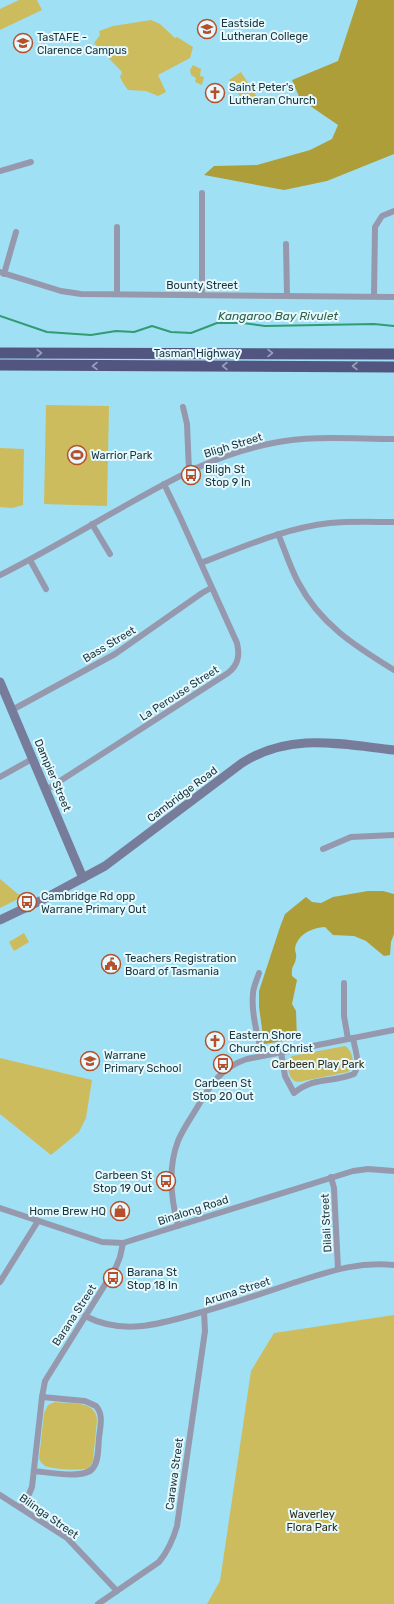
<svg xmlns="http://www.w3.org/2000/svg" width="394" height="1604" font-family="Rubik,sans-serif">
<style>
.green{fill:#ccbc5d}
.forest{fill:#ae9e3a}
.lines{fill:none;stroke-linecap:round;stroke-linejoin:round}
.stream{stroke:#319c73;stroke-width:2}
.street{stroke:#9699ae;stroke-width:6}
.secondary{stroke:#787c9b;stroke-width:9}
.highway{stroke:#525580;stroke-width:11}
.oneway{stroke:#959fb9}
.labels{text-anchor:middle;stroke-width:4;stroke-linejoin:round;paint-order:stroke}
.poi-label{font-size:11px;fill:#1a343c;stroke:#e6f9ff;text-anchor:start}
.street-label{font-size:11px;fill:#1a343c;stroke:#e6f9ff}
.park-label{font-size:11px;fill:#302c16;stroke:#e6f9ff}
.water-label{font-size:12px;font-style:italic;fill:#2d6248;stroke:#e6f9ff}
</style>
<rect width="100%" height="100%" fill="#a0e0f4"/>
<g class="green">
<path d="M19 0H37L42 10 0 30V9Z"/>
<path d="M151 20 160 24 175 38 177 37 193 47 190 58 158 75 166 92 158 96 146 91 128 90 123 83 120 77 122 72 94 43 100 35 99 31 113 26Z"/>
<path d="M193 65 201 69 200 76 204 77 202 85 195 82 196 78 191 75 190 70Z"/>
<path d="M241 72 257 97 245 104 229 80Z"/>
<path d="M46 405 109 406 107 506 44 504Z"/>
<path d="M0 448 24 449 23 505 12 508 0 507Z"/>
<path d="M0 879 18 894 24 896 0 908Z"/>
<path d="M24 933 29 942 14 951 9 942Z"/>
<path d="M345 1046C353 1051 356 1066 348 1072L298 1082C287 1080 286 1064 292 1056Z"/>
<path d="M0 1058 92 1080 86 1118 79 1132 51 1155 0 1114Z"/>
<path d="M394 1315V1604H207L220 1581 251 1371 274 1333Z"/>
<path d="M55 1402C70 1404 96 1400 97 1420L93 1461 89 1468C82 1471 52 1469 45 1466 42 1464 41 1462 39 1459L44 1413 48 1405Z"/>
</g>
<g class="forest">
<path d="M358 0H394V154L327 181 284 190 204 175 214 166 257 165 310 150 332 139 338 125 300 99 292 80 338 61Z"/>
<path d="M368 891H383L394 894V934L391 942 390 955 384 956 366 941 354 936 333 935 325 927C312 928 297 934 295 949 295 952 297 955 296 958 295 966 291 965 292 976L297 980 292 1004 296 1011 297 1039 264 1044 259 1007V991L280 927 285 914 306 897 312 902 321 903 333 897Z"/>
</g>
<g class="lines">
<path class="stream" d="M0 316 47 332 91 335 116 331 134 332 152 326 171 332 191 333 217 323H243L265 326 374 324 394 326"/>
<g class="street">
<path d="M0 171 31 162"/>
<path d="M286 244 287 295"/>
<path d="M0 272 61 291 81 294 394 297"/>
<path d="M4 274 16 232"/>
<path d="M117 294V227"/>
<path d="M202 295V193"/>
<path d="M374 296 375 227 382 216 394 211"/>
<path d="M183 407 187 424 189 471"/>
<path d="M92 524 110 554"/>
<path d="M278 534C285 550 290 567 298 582 320 624 355 646 394 670"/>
<path d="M30 560 46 589"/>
<path d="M201 563C243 547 285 528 330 523 351 521 373 522 394 522"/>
<path d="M0 575C44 553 87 527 130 503 178 476 218 454 273 443 312 435 354 439 394 439"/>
<path d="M12 710 115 654 202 593 211 588"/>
<path d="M0 777 32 759"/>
<path d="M46 790 228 673C238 665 240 656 237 643L180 517 164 484"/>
<path d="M323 849 351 837 394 835"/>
<path d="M259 973C257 980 253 987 253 994 251 1014 258 1036 262 1055"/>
<path d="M344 983V1016L348 1039"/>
<path d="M281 1052 285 1076 294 1093C314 1076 333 1083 354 1074 361 1064 355 1050 353 1038"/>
<path d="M331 1177 334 1188 338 1269"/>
<path d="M0 1208 102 1242 123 1243 353 1171 368 1169 394 1171"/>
<path d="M178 1226C171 1199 168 1167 178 1141 183 1129 191 1118 198 1106 210 1085 222 1067 247 1059L394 1030"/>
<path d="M0 1282 38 1221"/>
<path d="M85 1316C122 1335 157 1325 195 1314 228 1305 261 1294 293 1283 328 1272 357 1261 394 1265"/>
<path d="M34 1471C47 1472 85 1480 93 1468 99 1461 98 1447 99 1438 100 1427 104 1415 96 1406L85 1401 42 1397"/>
<path d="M0 1495 67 1538 117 1591"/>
<path d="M21 1508 27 1499 32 1487 42 1397 45 1381 116 1267 120 1257 123 1243"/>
<path d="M98 1604 159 1562C168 1551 173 1540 177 1526L205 1331 204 1312"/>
</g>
<g class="secondary">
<path d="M0 682 83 878"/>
<path d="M0 920 42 900 105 866 242 763C290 732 340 744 394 750"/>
</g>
<g class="highway">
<path d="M0 353 394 354"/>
<path d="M0 365 394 367"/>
</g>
</g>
<defs><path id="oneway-chevron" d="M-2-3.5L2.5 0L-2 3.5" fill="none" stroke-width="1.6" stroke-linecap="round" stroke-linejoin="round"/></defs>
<g class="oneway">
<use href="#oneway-chevron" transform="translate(39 353)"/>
<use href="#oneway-chevron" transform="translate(270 353)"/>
<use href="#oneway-chevron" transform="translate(95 366) rotate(-180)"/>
<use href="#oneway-chevron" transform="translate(225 366) rotate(-180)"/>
<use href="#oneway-chevron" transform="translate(355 366) rotate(-180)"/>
</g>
<defs>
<symbol id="school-ring" viewBox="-11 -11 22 22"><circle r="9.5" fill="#e6f9ff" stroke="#b7502a" stroke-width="1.5"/><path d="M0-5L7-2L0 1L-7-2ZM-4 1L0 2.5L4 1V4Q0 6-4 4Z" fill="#b7502a"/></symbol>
<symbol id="university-ring" viewBox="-11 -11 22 22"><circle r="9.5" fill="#e6f9ff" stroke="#b7502a" stroke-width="1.5"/><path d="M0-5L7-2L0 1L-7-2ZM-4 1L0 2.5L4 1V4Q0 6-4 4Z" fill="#b7502a"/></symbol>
<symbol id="church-ring" viewBox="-11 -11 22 22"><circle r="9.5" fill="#e6f9ff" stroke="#b7502a" stroke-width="1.5"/><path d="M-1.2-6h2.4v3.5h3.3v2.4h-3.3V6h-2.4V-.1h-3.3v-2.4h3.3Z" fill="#b7502a"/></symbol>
<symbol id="stadium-ring" viewBox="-11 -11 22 22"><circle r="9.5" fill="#e6f9ff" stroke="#b7502a" stroke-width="1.5"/><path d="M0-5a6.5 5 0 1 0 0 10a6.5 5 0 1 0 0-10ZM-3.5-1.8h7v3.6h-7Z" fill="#b7502a"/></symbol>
<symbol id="bus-ring" viewBox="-11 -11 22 22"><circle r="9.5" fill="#e6f9ff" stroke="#b7502a" stroke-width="1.5"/><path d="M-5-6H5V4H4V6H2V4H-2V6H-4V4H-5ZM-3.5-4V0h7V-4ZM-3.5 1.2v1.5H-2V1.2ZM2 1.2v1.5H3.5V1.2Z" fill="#b7502a"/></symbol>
<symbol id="civic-ring" viewBox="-11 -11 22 22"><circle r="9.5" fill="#e6f9ff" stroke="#b7502a" stroke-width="1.5"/><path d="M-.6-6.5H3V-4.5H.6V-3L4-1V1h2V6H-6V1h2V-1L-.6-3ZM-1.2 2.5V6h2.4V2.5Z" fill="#b7502a"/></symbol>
<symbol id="shop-ring" viewBox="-11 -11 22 22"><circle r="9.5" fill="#e6f9ff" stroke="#b7502a" stroke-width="1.5"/><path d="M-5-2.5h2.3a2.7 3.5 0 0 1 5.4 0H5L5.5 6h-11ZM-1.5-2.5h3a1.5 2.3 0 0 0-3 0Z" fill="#b7502a"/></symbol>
</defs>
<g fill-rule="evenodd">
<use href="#school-ring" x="196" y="18" width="22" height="22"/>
<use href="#university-ring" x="12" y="32" width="22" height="22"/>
<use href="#church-ring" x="204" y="82" width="22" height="22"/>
<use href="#stadium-ring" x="66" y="444" width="22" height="22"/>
<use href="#bus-ring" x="180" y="464" width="22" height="22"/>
<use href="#bus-ring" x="16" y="891" width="22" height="22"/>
<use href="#civic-ring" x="100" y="953" width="22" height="22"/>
<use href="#church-ring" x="204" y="1030" width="22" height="22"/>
<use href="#school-ring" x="79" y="1050" width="22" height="22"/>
<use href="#bus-ring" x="212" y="1053" width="22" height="22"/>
<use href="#bus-ring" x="155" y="1170" width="22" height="22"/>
<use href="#shop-ring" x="109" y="1200" width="22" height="22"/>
<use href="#bus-ring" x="102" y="1267" width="22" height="22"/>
</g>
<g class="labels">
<g class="poi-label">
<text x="221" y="27">Eastside<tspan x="221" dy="13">Lutheran College</tspan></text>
<text x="37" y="41">TasTAFE -<tspan x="37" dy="13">Clarence Campus</tspan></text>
<text x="229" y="91">Saint Peter's<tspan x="229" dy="13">Lutheran Church</tspan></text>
<text x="91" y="459">Warrior Park</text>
<text x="205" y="473">Bligh St<tspan x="205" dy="13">Stop 9 In</tspan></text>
<text x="41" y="900">Cambridge Rd opp<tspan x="41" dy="13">Warrane Primary Out</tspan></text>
<text x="125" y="962">Teachers Registration<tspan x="125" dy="13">Board of Tasmania</tspan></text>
<text x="229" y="1039">Eastern Shore<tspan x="229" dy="13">Church of Christ</tspan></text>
<text x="104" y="1059">Warrane<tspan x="104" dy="13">Primary School</tspan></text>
<text x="223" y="1087" text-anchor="middle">Carbeen St<tspan x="223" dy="13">Stop 20 Out</tspan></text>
<text x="152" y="1179" text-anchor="end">Carbeen St<tspan x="152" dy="13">Stop 19 Out</tspan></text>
<text x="106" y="1215" text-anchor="end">Home Brew HQ</text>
<text x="127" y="1276">Barana St<tspan x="127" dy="13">Stop 18 In</tspan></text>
</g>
<g class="street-label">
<text x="202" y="289">Bounty Street</text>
<text x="197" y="357">Tasman Highway</text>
<text transform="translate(233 445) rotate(-17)" y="4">Bligh Street</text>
<text transform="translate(109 644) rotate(-31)" y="4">Bass Street</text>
<text transform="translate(179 693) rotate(-33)" y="4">La Perouse Street</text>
<text transform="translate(53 775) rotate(67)" y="4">Dampier Street</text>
<text transform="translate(182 794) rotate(-37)" y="4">Cambridge Road</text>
<text transform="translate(193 1210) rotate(-18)" y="4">Binalong Road</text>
<text transform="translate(326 1223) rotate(-93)" y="4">Dilali Street</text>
<text transform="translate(237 1291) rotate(-18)" y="4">Aruma Street</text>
<text transform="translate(74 1315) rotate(-57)" y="4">Barana Street</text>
<text transform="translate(174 1474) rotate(-82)" y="4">Carawa Street</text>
<text transform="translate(49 1516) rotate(35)" y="4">Bilinga Street</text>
</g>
<g class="park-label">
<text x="318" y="1068">Carbeen Play Park</text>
<text x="312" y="1518">Waverley<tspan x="312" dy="13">Flora Park</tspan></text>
</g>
<g class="water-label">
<text x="278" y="320">Kangaroo Bay Rivulet</text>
</g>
</g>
</svg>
